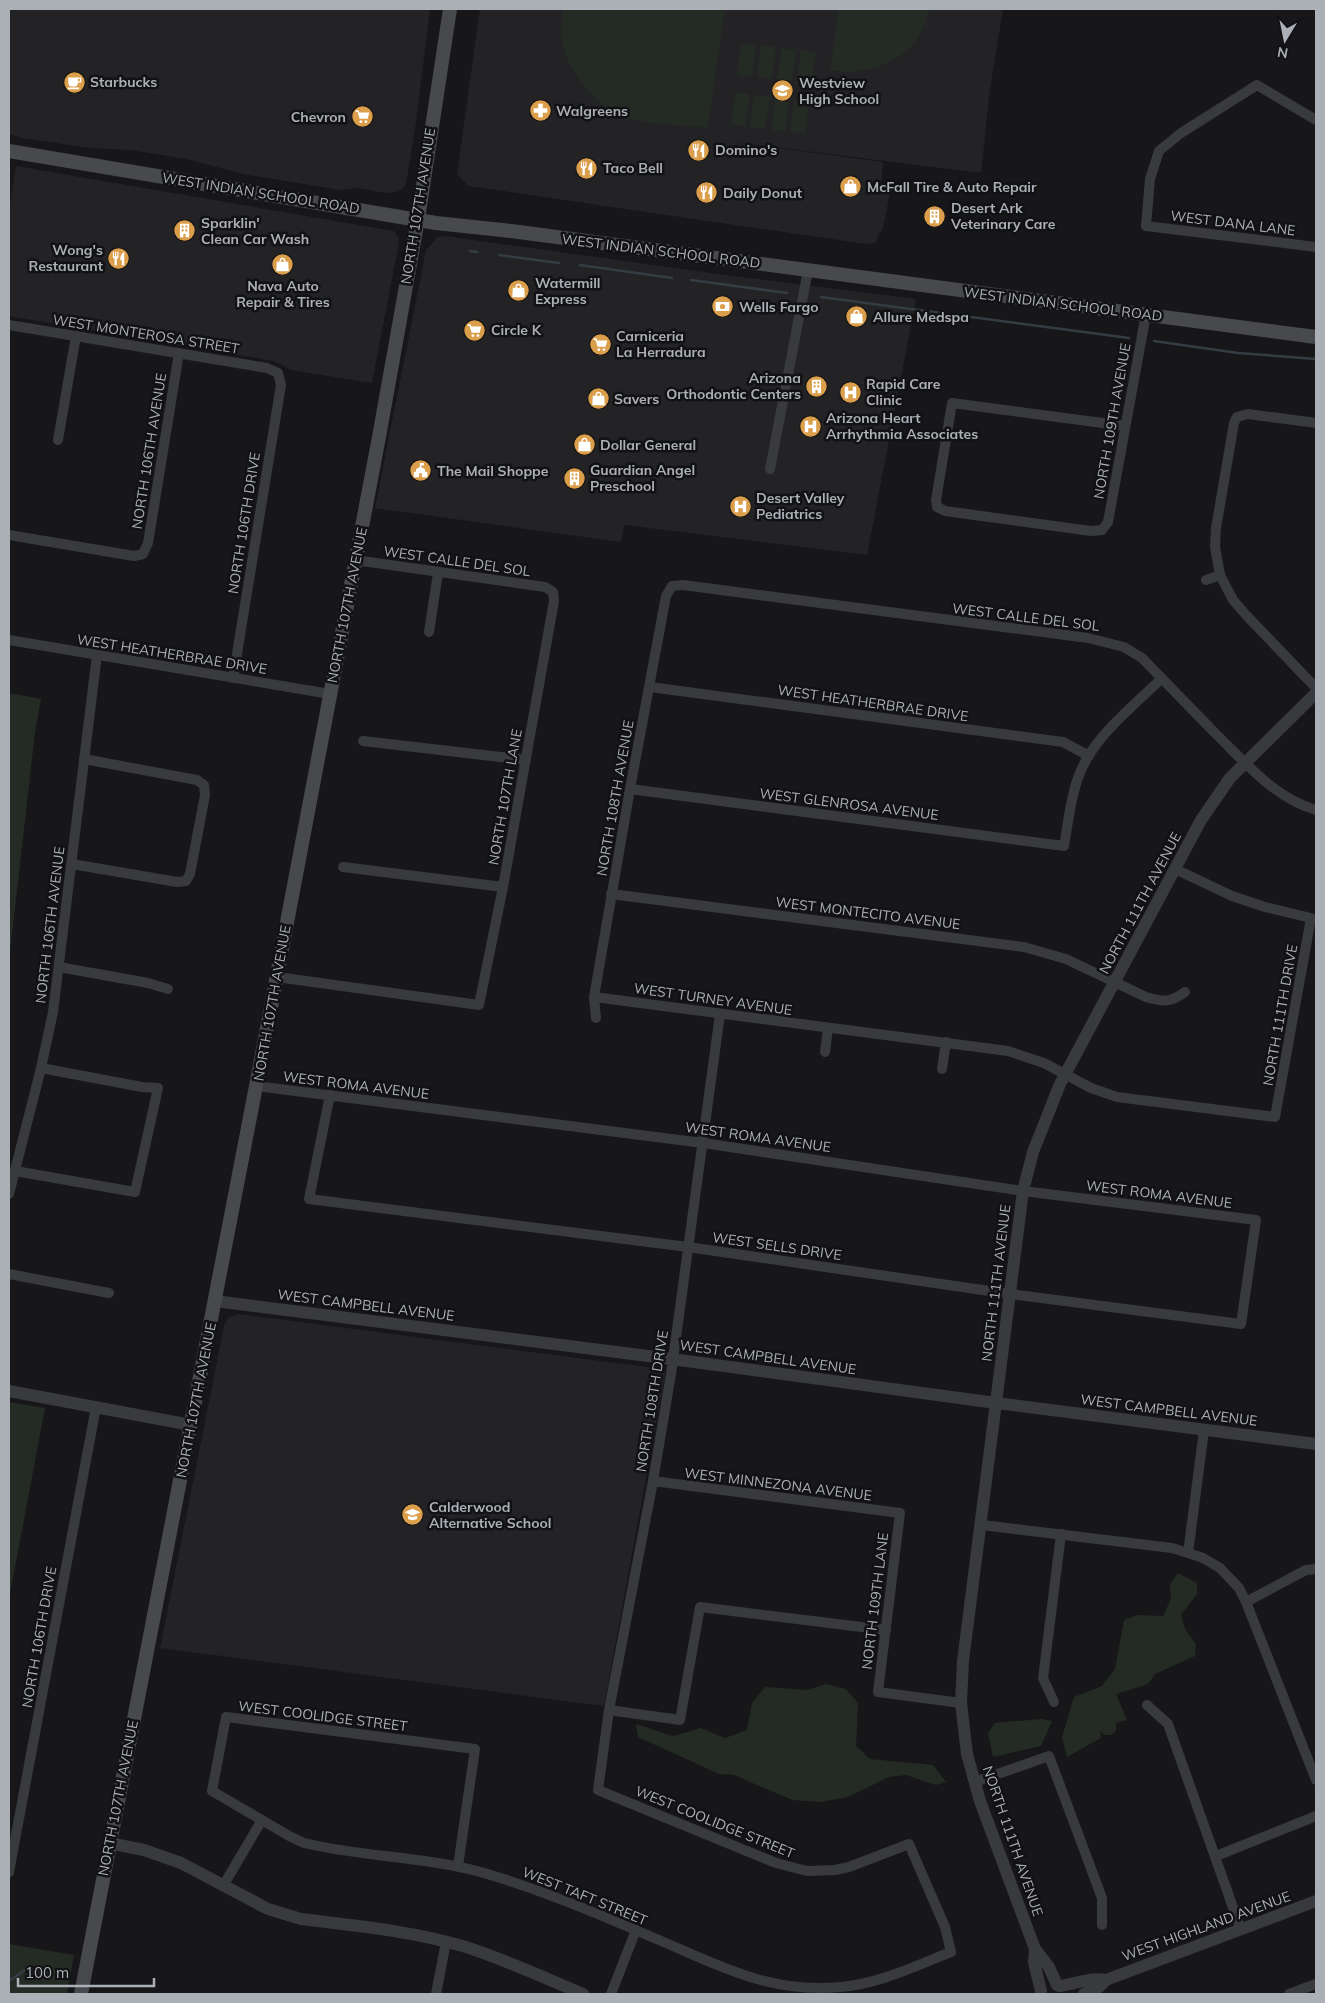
<svg xmlns="http://www.w3.org/2000/svg" width="1325" height="2003" font-family="Mulish,sans-serif">
<style>
.built{fill:#232326}
.green{fill:#242a24}
.lines{fill:none;stroke-linecap:round;stroke-linejoin:round}
.stream{stroke:#343d42;stroke-width:2.5}
.minor{stroke:#393a3d;stroke-width:10}
.tertiary{stroke:#393a3d;stroke-width:12}
.secondary{stroke:#47494d;stroke-width:14}
.labels{text-anchor:middle;stroke-width:5;stroke-linejoin:round;paint-order:stroke}
.poi-label{font-size:14px;font-weight:bold;fill:#abb0b7;stroke:#121214;text-anchor:start}
.street-label{font-size:14px;fill:#abb0b7;stroke:#121214}
</style>
<rect width="100%" height="100%" fill="#171719"/>
<g class="built">
<path d="M9 9H430L416 122 406 184 402 189 396 192 386 193 358 188 340 190 243 174 187 159 131 150 89 148 22 138 9 134Z"/>
<path d="M480 9H1003L990 89 981 173 710 139 883 162 881 187 890 191 884 225 875 243 866 244 468 186 457 174Z"/>
<path d="M16 166 394 231 399 239 398 248 372 383 291 370 274 361 9 316V212Z"/>
<path d="M445 236 696 271 916 299 867 555 624 525 621 542 375 508 426 250 438 237Z"/>
<path d="M239 1314 655 1368 663 1371 665 1375 604 1706 160 1648 224 1326 229 1317Z"/>
</g>
<g class="green">
<path d="M563 9H725L708 128C680 125 648 125 621 116 596 107 567 68 562 43 560 31 562 20 563 9Z"/>
<path d="M839 9H930C926 21 921 34 913 44 894 67 858 76 830 70Z"/>
<path d="M741 43 756 44 752 77 737 75Z"/>
<path d="M761 45 776 47 772 79 757 77Z"/>
<path d="M781 48 796 50 792 82 777 80Z"/>
<path d="M801 50 816 52 812 84 797 82Z"/>
<path d="M735 92 750 94 745 126 731 124Z"/>
<path d="M754 95 770 97 765 129 750 127Z"/>
<path d="M775 98 789 100 785 131 771 130Z"/>
<path d="M794 100 809 102 805 134 790 132Z"/>
<path d="M9 693 41 699 35 733 9 961Z"/>
<path d="M9 1402 45 1408 9 1599Z"/>
<path d="M1178 1573 1197 1583V1594L1181 1615 1185 1629 1196 1644 1195 1656 1155 1674 1148 1684 1116 1694 1127 1720 1116 1723V1731L1111 1735H1105L1100 1731 1101 1738 1067 1757 1062 1737 1074 1697 1102 1686 1115 1669 1124 1620 1137 1615 1163 1616 1171 1599 1170 1584Z"/>
<path d="M826 1684 846 1689 858 1703 856 1746 870 1759 933 1765 946 1782 936 1785 906 1775 889 1777 848 1797 821 1802 792 1800 734 1775 719 1774 638 1737 636 1724 673 1736 701 1728 725 1738 747 1730 752 1703 765 1687 808 1690Z"/>
<path d="M1041 1719 1052 1721 1041 1746 993 1757 988 1733 995 1723Z"/>
<path d="M9 1944 74 1955 67 1994H9Z"/>
</g>
<g class="lines">
<g class="stream">
<path d="M470 251 477 252"/>
<path d="M499 255 559 263"/>
<path d="M580 265 672 278"/>
<path d="M691 280 787 293"/>
<path d="M821 297 1129 338"/>
<path d="M1154 341 1238 353 1316 359"/>
<path d="M9 1981 25 1970 33 1967"/>
</g>
<g class="minor">
<path d="M1316 120 1257 85 1181 133 1159 151 1150 179 1146 226 1316 247"/>
<path d="M9 325 267 368 278 373 281 385 233 678"/>
<path d="M1316 423 1248 414 1237 417 1234 423 1216 528 1215 547 1220 575 1233 600 1246 615 1316 688"/>
<path d="M1125 426 952 403 936 500 937 507 945 511 1091 531 1102 530 1108 522 1146 314"/>
<path d="M58 440 76 336"/>
<path d="M770 469 808 270"/>
<path d="M9 535 134 556 143 554 148 543 179 353"/>
<path d="M1206 580 1220 575"/>
<path d="M429 632 438 573"/>
<path d="M9 640 330 694"/>
<path d="M650 687 1063 742 1089 756"/>
<path d="M363 741 526 760"/>
<path d="M630 789 1064 846C1068 824 1070 800 1078 778 1092 737 1132 708 1162 678"/>
<path d="M72 864 177 882 186 881 190 874 205 795 204 785 197 780 84 759"/>
<path d="M343 867 503 887"/>
<path d="M611 894 1024 947 1066 959 1146 997C1163 1002 1170 1003 1185 992"/>
<path d="M59 967 148 983 168 989"/>
<path d="M277 977 479 1005 503 887 554 601 553 592 545 587 355 560"/>
<path d="M594 997 1008 1051 1044 1063 1091 1088 1117 1097 1275 1117 1311 918 1265 907 1232 896 1175 869"/>
<path d="M596 1018 594 997 630 789 666 596 672 586 683 585 1088 638 1124 647 1142 658C1166 683 1190 707 1214 732 1245 762 1274 798 1316 810"/>
<path d="M825 1052 828 1028"/>
<path d="M942 1069 946 1042"/>
<path d="M256 1086 703 1143 1023 1191 1256 1220 1241 1324 1010 1294 688 1247 309 1199 330 1095"/>
<path d="M15 1171 135 1192 158 1088 142 1087 41 1068"/>
<path d="M9 1194 41 1068 53 1012 97 655"/>
<path d="M9 1274 109 1293"/>
<path d="M653 1481 900 1513 878 1692 961 1703"/>
<path d="M982 1525 1172 1548 1188 1553 1203 1558 1220 1568 1239 1588 1246 1602 1316 1780"/>
<path d="M1188 1553 1204 1430"/>
<path d="M1246 1602 1306 1570 1316 1569"/>
<path d="M1054 1702 1043 1678 1061 1534"/>
<path d="M1147 1705 1168 1724 1241 1930"/>
<path d="M609 1710 680 1720 700 1607 886 1630"/>
<path d="M975 1782 1049 1756 1102 1898V1925"/>
<path d="M1216 1856 1316 1816"/>
<path d="M458 1866 475 1749 226 1717 212 1791 291 1837 304 1843C366 1858 432 1856 494 1876 550 1893 605 1917 659 1940 720 1966 771 1994 840 1987 879 1984 915 1966 951 1952L945 1927 909 1844 849 1867 835 1870 807 1871 776 1863 598 1790 609 1710 653 1481 671 1374 720 1014"/>
<path d="M9 1872 96 1407"/>
<path d="M223 1886 262 1820"/>
<path d="M436 1994 446 1942"/>
<path d="M611 1994 636 1930"/>
<path d="M1289 1994 1316 1984"/>
</g>
<g class="tertiary">
<path d="M215 1301 664 1358 996 1403 1316 1444"/>
<path d="M9 1391 191 1425"/>
<path d="M109 1843 144 1850 181 1863 268 1909 301 1919C357 1926 413 1931 466 1947 506 1960 545 1978 583 1994"/>
<path d="M1035 1949 1034 1962 1041 1991"/>
<path d="M1057 1985 1049 1967 1035 1949 980 1801 967 1754 961 1703 963 1661 1023 1191 1033 1152 1060 1084 1201 820 1230 778 1316 693"/>
<path d="M1059 1986C1075 1984 1091 1977 1106 1980"/>
<path d="M1084 1994 1099 1987 1106 1980 1316 1901"/>
</g>
<g class="secondary">
<path d="M9 151 436 223 511 231 1316 337"/>
<path d="M81 1994 256 1086 379 437 418 219 450 9"/>
</g>
</g>
<defs>
<symbol id="cafe-disc" viewBox="-11 -11 22 22"><circle r="9.5" fill="#db9f4c" stroke="#121214"/><path d="M-5.5-4.5H6V0H3Q3 3.5 0 3.5H-2.5Q-5.5 3.5-5.5 0ZM3-3.2v2h1.7v-2ZM-6 4.5H4V6H-6Z" fill="#fff"/></symbol>
<symbol id="school-disc" viewBox="-11 -11 22 22"><circle r="9.5" fill="#db9f4c" stroke="#121214"/><path d="M0-5L7-2L0 1L-7-2ZM-4 1L0 2.5L4 1V4Q0 6-4 4Z" fill="#fff"/></symbol>
<symbol id="pharmacy-disc" viewBox="-11 -11 22 22"><circle r="9.5" fill="#db9f4c" stroke="#121214"/><path d="M-2-6h4v4h4v4h-4v4h-4v-4h-4v-4h4Z" fill="#fff"/></symbol>
<symbol id="supermarket-disc" viewBox="-11 -11 22 22"><circle r="9.5" fill="#db9f4c" stroke="#121214"/><path d="M-6-5.5h2.5l.6 2H6L4.5 2H-2.5L-4.4-4H-6ZM-1.5 3.2a1.3 1.3 0 1 0 .1 0ZM3 3.2a1.3 1.3 0 1 0 .1 0Z" fill="#fff"/></symbol>
<symbol id="restaurant-disc" viewBox="-11 -11 22 22"><circle r="9.5" fill="#db9f4c" stroke="#121214"/><path d="M-5-6h1v4h1v-4h1v4h1v-4h1v5L-1.5 .5V6h-2V.5L-5-1ZM5-6V6H3V1.5H1.5Q1.5-4 5-6Z" fill="#fff"/></symbol>
<symbol id="shop-disc" viewBox="-11 -11 22 22"><circle r="9.5" fill="#db9f4c" stroke="#121214"/><path d="M-5-2.5h2.3a2.7 3.5 0 0 1 5.4 0H5L5.5 6h-11ZM-1.5-2.5h3a1.5 2.3 0 0 0-3 0Z" fill="#fff"/></symbol>
<symbol id="building-disc" viewBox="-11 -11 22 22"><circle r="9.5" fill="#db9f4c" stroke="#121214"/><path d="M-4-6H4V6H1V3H-1V6H-4ZM-2.5-4.3h1.7v1.8h-1.7ZM.8-4.3h1.7v1.8H.8ZM-2.5-1h1.7V.8h-1.7ZM.8-1h1.7V.8H.8Z" fill="#fff"/></symbol>
<symbol id="bank-disc" viewBox="-11 -11 22 22"><circle r="9.5" fill="#db9f4c" stroke="#121214"/><path d="M-6-4H6V4H-6ZM0-2.3a2.3 2.3 0 1 0 0 4.6a2.3 2.3 0 1 0 0-4.6Z" fill="#fff"/></symbol>
<symbol id="hospital-disc" viewBox="-11 -11 22 22"><circle r="9.5" fill="#db9f4c" stroke="#121214"/><path d="M-5-5h3v3.5h4V-5h3V5h-3V1.5h-4V5h-3Z" fill="#fff"/></symbol>
<symbol id="civic-disc" viewBox="-11 -11 22 22"><circle r="9.5" fill="#db9f4c" stroke="#121214"/><path d="M-.6-6.5H3V-4.5H.6V-3L4-1V1h2V6H-6V1h2V-1L-.6-3ZM-1.2 2.5V6h2.4V2.5Z" fill="#fff"/></symbol>
</defs>
<g fill-rule="evenodd">
<use href="#cafe-disc" x="62" y="70" width="25" height="25"/>
<use href="#school-disc" x="770" y="78" width="25" height="25"/>
<use href="#pharmacy-disc" x="528" y="98" width="25" height="25"/>
<use href="#supermarket-disc" x="350" y="104" width="25" height="25"/>
<use href="#restaurant-disc" x="686" y="138" width="25" height="25"/>
<use href="#restaurant-disc" x="574" y="156" width="25" height="25"/>
<use href="#shop-disc" x="838" y="174" width="25" height="25"/>
<use href="#restaurant-disc" x="694" y="180" width="25" height="25"/>
<use href="#building-disc" x="922" y="204" width="25" height="25"/>
<use href="#building-disc" x="172" y="218" width="25" height="25"/>
<use href="#restaurant-disc" x="106" y="246" width="25" height="25"/>
<use href="#shop-disc" x="270" y="252" width="25" height="25"/>
<use href="#shop-disc" x="506" y="278" width="25" height="25"/>
<use href="#bank-disc" x="710" y="294" width="25" height="25"/>
<use href="#shop-disc" x="844" y="304" width="25" height="25"/>
<use href="#supermarket-disc" x="462" y="318" width="25" height="25"/>
<use href="#supermarket-disc" x="588" y="332" width="25" height="25"/>
<use href="#building-disc" x="804" y="374" width="25" height="25"/>
<use href="#hospital-disc" x="838" y="380" width="25" height="25"/>
<use href="#shop-disc" x="586" y="386" width="25" height="25"/>
<use href="#hospital-disc" x="798" y="414" width="25" height="25"/>
<use href="#shop-disc" x="572" y="432" width="25" height="25"/>
<use href="#civic-disc" x="408" y="458" width="25" height="25"/>
<use href="#building-disc" x="562" y="466" width="25" height="25"/>
<use href="#hospital-disc" x="728" y="494" width="25" height="25"/>
<use href="#school-disc" x="400" y="1502" width="25" height="25"/>
</g>
<g class="labels">
<g class="poi-label">
<text x="90" y="87">Starbucks</text>
<text x="799" y="88">Westview<tspan x="799" dy="16">High School</tspan></text>
<text x="556" y="116">Walgreens</text>
<text x="346" y="122" text-anchor="end">Chevron</text>
<text x="715" y="155">Domino's</text>
<text x="603" y="173">Taco Bell</text>
<text x="867" y="192">McFall Tire &amp; Auto Repair</text>
<text x="723" y="198">Daily Donut</text>
<text x="951" y="213">Desert Ark<tspan x="951" dy="16">Veterinary Care</tspan></text>
<text x="201" y="228">Sparklin'<tspan x="201" dy="16">Clean Car Wash</tspan></text>
<text x="103" y="255" text-anchor="end">Wong's<tspan x="103" dy="16">Restaurant</tspan></text>
<text x="535" y="288">Watermill<tspan x="535" dy="16">Express</tspan></text>
<text x="283" y="291" text-anchor="middle">Nava Auto<tspan x="283" dy="16">Repair &amp; Tires</tspan></text>
<text x="739" y="312">Wells Fargo</text>
<text x="873" y="322">Allure Medspa</text>
<text x="491" y="335">Circle K</text>
<text x="616" y="341">Carniceria<tspan x="616" dy="16">La Herradura</tspan></text>
<text x="801" y="383" text-anchor="end">Arizona<tspan x="801" dy="16">Orthodontic Centers</tspan></text>
<text x="866" y="389">Rapid Care<tspan x="866" dy="16">Clinic</tspan></text>
<text x="614" y="404">Savers</text>
<text x="826" y="423">Arizona Heart<tspan x="826" dy="16">Arrhythmia Associates</tspan></text>
<text x="600" y="450">Dollar General</text>
<text x="590" y="475">Guardian Angel<tspan x="590" dy="16">Preschool</tspan></text>
<text x="437" y="476">The Mail Shoppe</text>
<text x="756" y="503">Desert Valley<tspan x="756" dy="16">Pediatrics</tspan></text>
<text x="429" y="1512">Calderwood<tspan x="429" dy="16">Alternative School</tspan></text>
</g>
<g class="street-label">
<text transform="translate(261 193) rotate(9)" y="5">WEST INDIAN SCHOOL ROAD</text>
<text transform="translate(418 206) rotate(-81)" y="5">NORTH 107TH AVENUE</text>
<text transform="translate(1233 223) rotate(7)" y="5">WEST DANA LANE</text>
<text transform="translate(661 251) rotate(7)" y="5">WEST INDIAN SCHOOL ROAD</text>
<text transform="translate(1063 304) rotate(7)" y="5">WEST INDIAN SCHOOL ROAD</text>
<text transform="translate(146 334) rotate(9)" y="5">WEST MONTEROSA STREET</text>
<text transform="translate(1112 421) rotate(-80)" y="5">NORTH 109TH AVENUE</text>
<text transform="translate(149 451) rotate(-81)" y="5">NORTH 106TH AVENUE</text>
<text transform="translate(244 523) rotate(-81)" y="5">NORTH 106TH DRIVE</text>
<text transform="translate(457 561) rotate(8)" y="5">WEST CALLE DEL SOL</text>
<text transform="translate(347 605) rotate(-79)" y="5">NORTH 107TH AVENUE</text>
<text transform="translate(1026 617) rotate(7)" y="5">WEST CALLE DEL SOL</text>
<text transform="translate(172 654) rotate(9)" y="5">WEST HEATHERBRAE DRIVE</text>
<text transform="translate(873 703) rotate(8)" y="5">WEST HEATHERBRAE DRIVE</text>
<text transform="translate(505 797) rotate(-80)" y="5">NORTH 107TH LANE</text>
<text transform="translate(615 798) rotate(-80)" y="5">NORTH 108TH AVENUE</text>
<text transform="translate(849 804) rotate(7)" y="5">WEST GLENROSA AVENUE</text>
<text transform="translate(1140 903) rotate(-62)" y="5">NORTH 111TH AVENUE</text>
<text transform="translate(868 913) rotate(7)" y="5">WEST MONTECITO AVENUE</text>
<text transform="translate(50 925) rotate(-83)" y="5">NORTH 106TH AVENUE</text>
<text transform="translate(713 999) rotate(8)" y="5">WEST TURNEY AVENUE</text>
<text transform="translate(272 1003) rotate(-80)" y="5">NORTH 107TH AVENUE</text>
<text transform="translate(1280 1015) rotate(-80)" y="5">NORTH 111TH DRIVE</text>
<text transform="translate(356 1085) rotate(7)" y="5">WEST ROMA AVENUE</text>
<text transform="translate(758 1137) rotate(8)" y="5">WEST ROMA AVENUE</text>
<text transform="translate(1159 1194) rotate(7)" y="5">WEST ROMA AVENUE</text>
<text transform="translate(777 1246) rotate(8)" y="5">WEST SELLS DRIVE</text>
<text transform="translate(996 1283) rotate(-83)" y="5">NORTH 111TH AVENUE</text>
<text transform="translate(366 1305) rotate(7)" y="5">WEST CAMPBELL AVENUE</text>
<text transform="translate(768 1357) rotate(8)" y="5">WEST CAMPBELL AVENUE</text>
<text transform="translate(196 1400) rotate(-79)" y="5">NORTH 107TH AVENUE</text>
<text transform="translate(652 1401) rotate(-81)" y="5">NORTH 108TH DRIVE</text>
<text transform="translate(1169 1410) rotate(7)" y="5">WEST CAMPBELL AVENUE</text>
<text transform="translate(778 1484) rotate(7)" y="5">WEST MINNEZONA AVENUE</text>
<text transform="translate(875 1601) rotate(-83)" y="5">NORTH 109TH LANE</text>
<text transform="translate(39 1637) rotate(-80)" y="5">NORTH 106TH DRIVE</text>
<text transform="translate(323 1716) rotate(7)" y="5">WEST COOLIDGE STREET</text>
<text transform="translate(118 1798) rotate(-79)" y="5">NORTH 107TH AVENUE</text>
<text transform="translate(715 1822) rotate(22)" y="5">WEST COOLIDGE STREET</text>
<text transform="translate(1013 1841) rotate(71)" y="5">NORTH 111TH AVENUE</text>
<text transform="translate(585 1896) rotate(22)" y="5">WEST TAFT STREET</text>
<text transform="translate(1206 1926) rotate(-20)" y="5">WEST HIGHLAND AVENUE</text>
</g>
</g>
<rect width="1325" height="2003" fill="none" stroke="#abb0b7" stroke-width="20"/>
<g transform="translate(1285 40) rotate(190)" stroke="#121214" stroke-width="4" paint-order="stroke">
<path d="M0-4L9 19L0 12L-9 19Z" fill="#abb0b7"/>
<text y="-8" font-size="14" font-weight="bold" text-anchor="middle" fill="#abb0b7">N</text>
</g>
<path d="M18 1978v8h136v-8" fill="none" stroke="#abb0b7" stroke-width="2.5"/>
<text x="25" y="1978" font-size="15" fill="#abb0b7" stroke="#121214" stroke-width="4" paint-order="stroke">100 m</text>
</svg>
